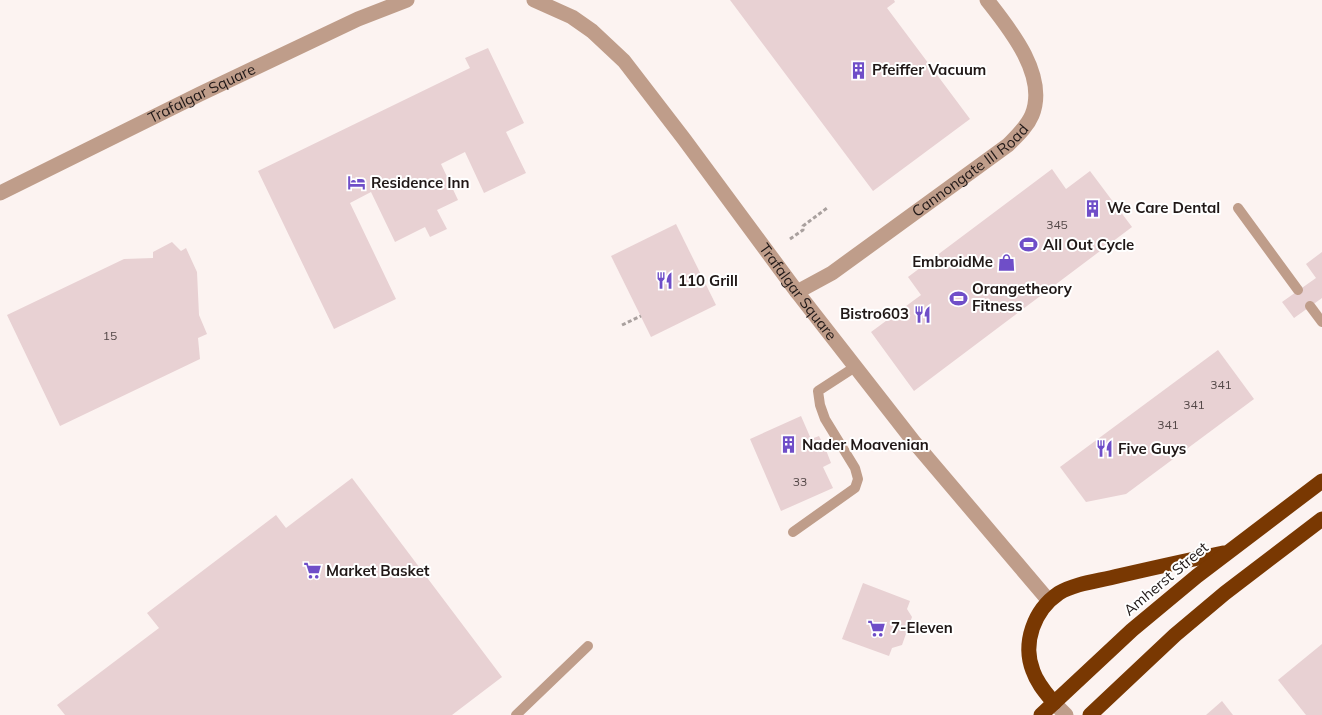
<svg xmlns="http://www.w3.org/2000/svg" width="1322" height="715" font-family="Mulish,sans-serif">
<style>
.building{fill:#e8d1d3}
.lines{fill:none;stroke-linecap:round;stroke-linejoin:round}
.path{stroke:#a9a09e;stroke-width:3;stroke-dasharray:4 2.5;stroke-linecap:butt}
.lane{stroke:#bf9d8a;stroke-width:10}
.street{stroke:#bf9d8a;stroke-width:15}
.highway{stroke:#793802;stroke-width:15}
.labels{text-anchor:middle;stroke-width:4;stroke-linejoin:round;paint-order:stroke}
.number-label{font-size:12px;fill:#524646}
.poi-label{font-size:15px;font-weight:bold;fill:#201817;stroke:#fff;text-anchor:start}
.street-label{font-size:15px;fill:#201817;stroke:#fff}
</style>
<rect width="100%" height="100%" fill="#fcf3f1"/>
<g class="building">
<path d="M730 0H894L895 2 887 8 970 119 873 191Z"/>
<path d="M488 48 524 123 506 132 526 173 484 193 465 152 441 164 458 200 437 210 447 229 430 237 425 227 395 242 371 192 350 203 396 299 334 329 258 171 470 68 465 58Z"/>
<path d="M1052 169 1066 189 1090 171 1132 227 914 391 871 332 921 295 908 277Z"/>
<path d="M676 224 716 305 651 337 611 256Z"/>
<path d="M172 242 181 251 186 248 197 272 199 315 207 334 198 338 200 359 60 426 7 315 124 259 153 258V252Z"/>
<path d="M1322 252V298L1294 318 1282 302 1316 278 1306 264Z"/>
<path d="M1218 350 1254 399 1126 494 1086 502 1060 467Z"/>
<path d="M801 416 811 439 819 436 826 450 831 463 823 467 833 488 781 511 750 439Z"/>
<path d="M352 478 502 677 452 715H65L57 705 159 628 147 613 276 515 286 528Z"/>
<path d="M863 583 910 601 907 609 912 617 902 645 892 648 889 656 842 639Z"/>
<path d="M1322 644V715H1306L1278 680Z"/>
<path d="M1222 701 1233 715H1206Z"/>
</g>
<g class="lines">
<g class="path">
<path d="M790 239 803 230V226L827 208"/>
<path d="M622 325 641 316"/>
</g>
<g class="lane">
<path d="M1238 208 1298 290"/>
<path d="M1310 306 1322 322"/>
<path d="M793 532 855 488 858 479 855 468 825 419 820 405 818 391 855 367"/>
<path d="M516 715 588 646"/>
</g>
<g class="street">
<path id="s1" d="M534 0 572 17 592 31 624 61 684 139 797 292 914 442 1049 601"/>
<path id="s2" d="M0 193 200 94 358 19 407 0"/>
<path id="s3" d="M797 292 832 273 1008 145C1017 136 1027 127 1032 115 1048 76 1010 29 987 0"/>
<path d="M1054 703 1066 715"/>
</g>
<g class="highway">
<path d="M1054 703C1046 693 1037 683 1033 671 1022 643 1034 610 1059 593 1076 583 1099 581 1118 576 1153 568 1188 560 1223 553"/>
<path d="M1041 715 1132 630 1197 576 1322 481"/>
<path d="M1090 715 1175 635 1225 593 1322 519"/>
</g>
</g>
<defs>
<symbol id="building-bare" viewBox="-9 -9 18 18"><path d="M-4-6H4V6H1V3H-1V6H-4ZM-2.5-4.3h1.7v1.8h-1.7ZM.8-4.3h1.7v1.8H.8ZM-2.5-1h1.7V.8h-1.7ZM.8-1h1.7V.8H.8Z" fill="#6f4ec8" stroke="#fff" stroke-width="2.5" paint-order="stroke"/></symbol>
<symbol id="hotel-bare" viewBox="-9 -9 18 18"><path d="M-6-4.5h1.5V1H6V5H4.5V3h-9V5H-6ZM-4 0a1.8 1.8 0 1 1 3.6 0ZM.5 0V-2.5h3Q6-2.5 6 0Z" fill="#6f4ec8" stroke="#fff" stroke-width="2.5" paint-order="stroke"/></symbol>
<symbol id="stadium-bare" viewBox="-9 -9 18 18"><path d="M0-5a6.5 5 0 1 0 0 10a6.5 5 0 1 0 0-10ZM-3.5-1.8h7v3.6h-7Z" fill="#6f4ec8" stroke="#fff" stroke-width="2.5" paint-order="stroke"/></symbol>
<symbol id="shop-bare" viewBox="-9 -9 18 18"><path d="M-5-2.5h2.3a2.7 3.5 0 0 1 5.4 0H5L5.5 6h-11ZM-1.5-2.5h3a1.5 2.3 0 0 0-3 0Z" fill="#6f4ec8" stroke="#fff" stroke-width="2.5" paint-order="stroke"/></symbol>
<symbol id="restaurant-bare" viewBox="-9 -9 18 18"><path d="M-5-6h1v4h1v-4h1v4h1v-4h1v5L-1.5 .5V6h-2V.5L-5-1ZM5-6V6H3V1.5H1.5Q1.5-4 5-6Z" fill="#6f4ec8" stroke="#fff" stroke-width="2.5" paint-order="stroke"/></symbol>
<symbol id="supermarket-bare" viewBox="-9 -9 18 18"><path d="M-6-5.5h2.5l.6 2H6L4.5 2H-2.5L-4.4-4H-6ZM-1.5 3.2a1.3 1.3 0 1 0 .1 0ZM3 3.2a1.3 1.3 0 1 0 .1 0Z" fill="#6f4ec8" stroke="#fff" stroke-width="2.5" paint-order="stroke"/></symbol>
</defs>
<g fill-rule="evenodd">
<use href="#building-bare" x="846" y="58" width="25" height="25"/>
<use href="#hotel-bare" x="344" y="170" width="25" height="25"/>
<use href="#building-bare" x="1080" y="196" width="25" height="25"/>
<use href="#stadium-bare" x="1016" y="232" width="25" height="25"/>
<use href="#shop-bare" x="994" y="250" width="25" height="25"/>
<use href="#restaurant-bare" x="652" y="268" width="25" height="25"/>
<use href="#stadium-bare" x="946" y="286" width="25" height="25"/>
<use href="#restaurant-bare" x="910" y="302" width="25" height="25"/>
<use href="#building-bare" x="776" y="432" width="25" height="25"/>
<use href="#restaurant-bare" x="1092" y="436" width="25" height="25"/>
<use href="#supermarket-bare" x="300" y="558" width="25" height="25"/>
<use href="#supermarket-bare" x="864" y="616" width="25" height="25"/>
</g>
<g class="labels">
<g class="number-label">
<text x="1057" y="229">345</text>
<text x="110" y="340">15</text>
<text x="1221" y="389">341</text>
<text x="1194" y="409">341</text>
<text x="1168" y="429">341</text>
<text x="800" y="486">33</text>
</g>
<g class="poi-label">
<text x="872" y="75">Pfeiffer Vacuum</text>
<text x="371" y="188">Residence Inn</text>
<text x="1107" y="213">We Care Dental</text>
<text x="1043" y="250">All Out Cycle</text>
<text x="993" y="267" text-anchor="end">EmbroidMe</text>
<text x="678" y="286">110 Grill</text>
<text x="972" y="294">Orangetheory<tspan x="972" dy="17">Fitness</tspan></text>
<text x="909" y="319" text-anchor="end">Bistro603</text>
<text x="802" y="450">Nader Moavenian</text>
<text x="1118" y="454">Five Guys</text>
<text x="326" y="576">Market Basket</text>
<text x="891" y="633">7-Eleven</text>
</g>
<g class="street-label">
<text dy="5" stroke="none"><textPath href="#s2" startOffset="225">Trafalgar Square</textPath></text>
<text dy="5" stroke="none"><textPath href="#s3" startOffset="212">Cannongate III Road</textPath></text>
<text dy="5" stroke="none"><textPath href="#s1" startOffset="399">Trafalgar Square</textPath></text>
<text transform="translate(1166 579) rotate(-40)" y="5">Amherst Street</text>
</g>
</g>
</svg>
